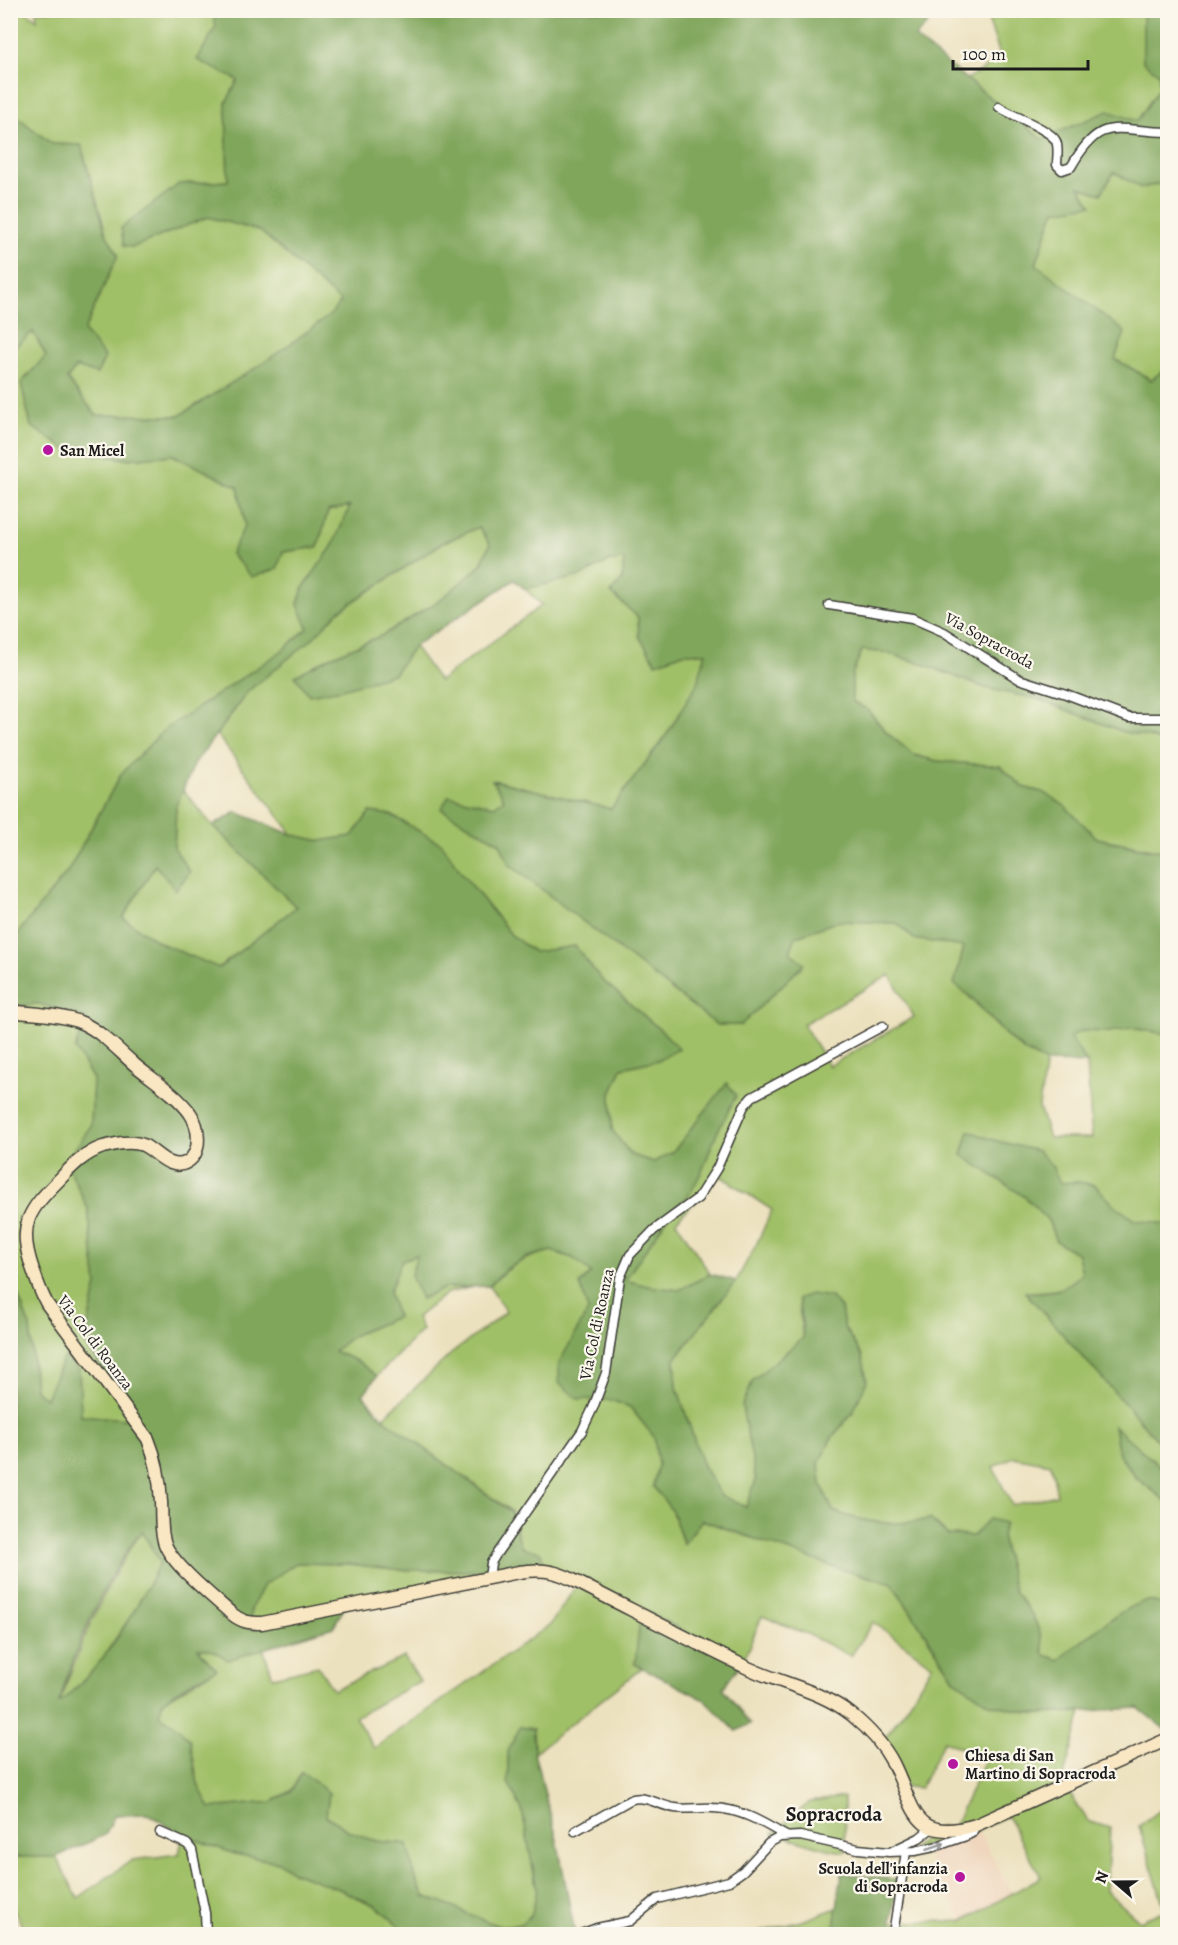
<svg xmlns="http://www.w3.org/2000/svg" width="1178" height="1945" font-family="Alegreya,serif">
<style>
.built{fill:#efd6bc}
.green{fill:#a0c068;stroke:#5e6e42;stroke-width:1.5;fill-rule:evenodd}
.forest{fill:#80a65c;stroke:#4e613c;stroke-width:1.5;fill-rule:evenodd}
.lines{fill:none;stroke-linecap:round;stroke-linejoin:round}
.street-casing{stroke:#3b3a34;stroke-width:11}
.secondary-casing{stroke:#3b3a34;stroke-width:15}
.street{stroke:#fff;stroke-width:8}
.secondary{stroke:#f9e7c3;stroke-width:12}
.oneway{stroke:#999}
.poi-dot{fill:#b5179e;stroke:#fbf7ec;stroke-width:2}
.labels{text-anchor:middle;stroke-width:4.5;stroke-linejoin:round;paint-order:stroke}
.poi-label{font-size:16px;font-weight:bold;fill:#1c1c1c;stroke:#fbf7ec;text-anchor:start}
.street-label{font-size:16px;fill:#1c1c1c;stroke:#fbf7ec}
.quarter-label{font-size:20px;font-weight:bold;fill:#1c1c1c;stroke:#fbf7ec}
</style>
<rect width="100%" height="100%" fill="#fbf7ec"/>
<filter id="ink" filterUnits="userSpaceOnUse"><feTurbulence type="fractalNoise" baseFrequency=".0167" numOctaves="2"/><feDisplacementMap in="SourceGraphic" scale="12" xChannelSelector="R" yChannelSelector="G"/><feConvolveMatrix kernelMatrix="1 2 1 2 8 2 1 2 1" color-interpolation-filters="sRGB"/></filter>
<filter id="wash" filterUnits="userSpaceOnUse"><feTurbulence type="fractalNoise" baseFrequency=".008" numOctaves="4" result="noise"/><feDisplacementMap in="SourceGraphic" scale="24" xChannelSelector="R" yChannelSelector="G"/><feGaussianBlur stdDeviation="1.35" result="paint"/><feColorMatrix in="noise" values="0 0 0 0 0 0 0 0 0 0 0 0 0 0 0 0 0 1.4 0 .05"/><feComposite in="paint" operator="in"/></filter>
<g filter="url(#wash)">
<rect width="100%" height="100%" fill="#ece1be"/>
<path class="built" d="M978 1831 1012 1893 963 1921 926 1854Z"/>
<g class="green">
<path d="M997 10 1150 11 1143 15 1159 74 1160 87 1137 121 1042 139 967 79 1001 58 986 13Z"/>
<path d="M11 11H26L37 20 36 11H212L238 80 226 103 228 181 179 184 133 247 208 217 260 231 341 302 331 315 262 364 179 416 96 415 66 379 76 367 84 331 118 254 106 234 81 145 52 144 11 112Z"/>
<path d="M1114 172 1141 188 1163 183 1167 186V253L1163 256 1168 266 1167 367 1152 380 1115 359 1036 265 1054 211 1078 187Z"/>
<path d="M33 332 46 356 21 383 31 426 67 450 126 459 172 455 238 487 245 525 231 554 283 552 318 547 328 511 351 505 332 547 303 588 298 604 308 628 279 653 164 730 121 774 68 871 11 942 10 350Z"/>
<path d="M479 527 490 544 480 566 439 601 383 635 328 658 394 674 414 646 439 681 542 605 525 589 581 576 609 561 625 560 622 580 611 593 638 617 639 636 656 663 683 653H706L697 684 667 734 611 809 493 780 504 799 494 806 449 796 469 825 500 843 509 864 717 1025H741L804 964 790 952 796 936 839 921 897 923 914 939 964 947 955 984C980 1004 998 1032 1024 1051 1031 1055 1039 1058 1046 1062L1039 1107 1049 1138H1092L1087 1063 1069 1037 1081 1031 1109 1032 1131 1028 1167 1034V1224L1134 1220 1113 1204 1095 1185 1078 1182 1060 1183 1052 1166 969 1131 962 1155 1025 1197 1048 1220 1056 1241 1078 1254 1082 1273C1060 1296 1054 1288 1026 1293L1167 1451V1464L1165 1470 1114 1427 1119 1454 1135 1477 1167 1502V1607L1150 1601 1078 1645 1059 1660 1044 1655 1041 1636 1033 1616 1014 1591 1001 1535 1005 1523 989 1519 973 1536 948 1535 930 1519C895 1526 866 1524 833 1511L821 1484 819 1463 831 1439 853 1412 862 1356 844 1327 841 1308 798 1299 803 1338 782 1355 742 1406 756 1480 746 1508 720 1495 702 1464 677 1387 675 1359 736 1281 757 1243 772 1210 719 1175 676 1221 710 1274 679 1291 647 1286 625 1280 672 1210 689 1195 702 1171 715 1137 727 1084 673 1152 654 1162 631 1155 612 1130 611 1094 622 1068 658 1060 678 1049 664 1033 601 979 575 946 535 952 512 936 461 872 442 844 391 815 370 812 352 836 321 841 293 835 217 735 248 691 311 640 339 611 442 543ZM890 975 914 1017 829 1066 803 1024ZM1013 1457 1051 1464 1057 1495 1012 1505 993 1467Z"/>
<path d="M862 650 887 653 923 664 985 688 1038 699 1124 732 1149 737 1167 744V853L1163 851 1097 838 1045 793 1023 787 1000 766 937 761 914 755 887 733 868 710 852 701V675Z"/>
<path d="M182 789 213 826 296 907 218 968 160 943 123 918 155 865 174 848 176 806Z"/>
<path d="M39 1004 87 1017 75 1049 93 1079 91 1126 66 1162 88 1209 97 1285 84 1342 137 1421 81 1415 79 1369 65 1357 46 1398 35 1390 30 1327 17 1293 10 1243V1006Z"/>
<path d="M551 1251 573 1258 592 1274 589 1311 574 1335 578 1399 611 1400 630 1407 655 1437 658 1465 653 1486 671 1509 683 1543 702 1520 837 1568 892 1583 955 1680 990 1704 1038 1714 1082 1712 1062 1782 1088 1821 1110 1828 1106 1891 1140 1921 1165 1910 1139 1826 1167 1805 1168 1910 1166 1911 1167 1934H890L891 1922 963 1921 1041 1877 1007 1816 926 1854 900 1860 939 1826 953 1828 986 1758 944 1741 920 1788 906 1787 882 1741 907 1707 932 1665 873 1622 851 1656 807 1634 762 1616 743 1661 635 1664 642 1668 534 1753 533 1729 520 1727 508 1752V1782L522 1810 537 1890 532 1914 521 1924 501 1927 424 1896 414 1876 408 1844 375 1841 349 1831 326 1815 329 1793 302 1772 291 1791 272 1802 210 1808 198 1785 190 1740 159 1715 163 1701 216 1669 197 1648 215 1651 228 1660 263 1648 273 1677 318 1666 333 1690 404 1657 420 1681 355 1717 374 1748 550 1625 581 1579 545 1572 521 1547 511 1511 383 1418 452 1353 506 1312 489 1286C511 1265 522 1258 551 1251Z"/>
<path d="M418 1254 421 1299 445 1288 473 1287 447 1293 416 1318 422 1330 377 1376 357 1361 333 1351 354 1335 397 1317 389 1293 402 1260Z"/>
<path d="M142 1531 160 1562 138 1605 96 1668 59 1704C81 1643 104 1584 142 1531Z"/>
<path d="M296 1563 348 1564 403 1570 519 1572 345 1607 251 1629V1609L264 1585Z"/>
<path d="M844 1797 845 1852 831 1850 773 1833 810 1802Z"/>
<path d="M183 1835 235 1854 279 1862 293 1872 339 1889 376 1906 409 1934H20L21 1924 11 1903 10 1861 17 1857H56L78 1898 132 1860 179 1854Z"/>
<path d="M837 1908 833 1934H752L802 1921Z"/>
</g>
<g class="forest">
<path d="M212 11H938L915 38 1042 139 1108 111 1137 121 1160 87 1159 74 1143 62V15L1150 11H1167V186L1163 183 1141 188 1114 172 1101 194 1079 187 1092 205 1054 211 1036 264 1125 332 1115 359 1151 380 1167 367V744L1149 737 1124 732 1038 699 985 688 923 664 887 653 862 650 852 675V701L868 710 887 733 914 755 937 761 1000 766 1023 787 1045 793 1065 806 1097 838 1138 848 1163 851 1167 853V1034L1131 1028 1109 1032 1081 1031 1070 1037 1087 1063 1046 1062 1025 1051 1006 1035 973 999 954 984 964 947 914 939 897 923 839 921 796 936 790 952 804 964 741 1025H717L509 864 500 843 441 809 449 796 494 806 504 799 492 780 611 809 667 734 697 684 706 653H683L656 663 639 636 638 617 611 593 622 580 624 560 609 561 581 576 525 589 514 580 414 646 394 674 342 689 309 695 295 676 328 658 383 635 439 601 480 566 490 544 479 527 442 543 339 611 311 640 248 691 195 763 176 806 174 848 190 872 176 890 155 865 123 918 160 943 219 968 296 907 213 826 236 812 293 835 321 841 352 836 370 812 391 815 442 844 461 872 512 936 534 952 575 946 601 979 664 1033 679 1049 658 1060 622 1068 611 1094 612 1130 631 1155 654 1162 673 1152 727 1083 736 1096 715 1137 702 1171 689 1195 672 1211 625 1280 647 1286 679 1290 710 1274 736 1281 675 1359 677 1387 702 1464 720 1495 746 1507 756 1480 742 1406 753 1380 803 1338 802 1322 798 1299 810 1294 831 1297 841 1308 844 1327 862 1356 867 1381 853 1412 831 1439 819 1463 821 1484 833 1511C866 1524 895 1526 930 1519L948 1535 973 1536 989 1519 1005 1523 1001 1535 1014 1591 1033 1616 1041 1636 1044 1655 1059 1660C1077 1645 1127 1601 1150 1601 1155 1601 1163 1605 1167 1607V1731L1138 1708 1038 1714 990 1704 955 1680 892 1583 837 1568 702 1520 684 1544 671 1509 653 1486 658 1465 654 1437 630 1407 611 1400 578 1399 559 1383V1363L588 1311 580 1284 591 1273 573 1258 551 1251 528 1257 508 1268 489 1286 445 1288 421 1299 411 1275 417 1255 402 1260 389 1292 397 1317 354 1335 334 1351 357 1361 377 1376 363 1395 383 1418 511 1512 521 1547 541 1552 545 1572 403 1570 348 1564 296 1563 264 1585 251 1609V1629L345 1607 333 1627 228 1660 215 1651 198 1648 204 1657 217 1669 190 1683 163 1701 159 1715 174 1724 190 1740 198 1785 210 1808 272 1802 291 1791 302 1772 329 1793 326 1816 349 1831 375 1841 408 1844 414 1876 424 1896 501 1927 521 1924 532 1914 537 1890 522 1810 508 1782V1752L520 1727 533 1729 534 1753 557 1839 575 1934H409L376 1906 339 1889 293 1872 279 1862 235 1854 183 1835 148 1814 115 1815 105 1835 56 1857H17L11 1861 10 1243 17 1293 30 1327 35 1390 46 1398 64 1357 79 1369 81 1415 136 1420 84 1342 97 1285 88 1209 66 1162 91 1126 93 1079 75 1049 86 1018 39 1004 11 1006V942L68 871 121 774 164 730 279 653 308 628 298 604 303 588 332 547 350 506 328 511 318 547 283 552 277 569 252 577 231 554 245 525 238 487 173 455 126 459 67 450 31 426 21 383 46 356 33 332 11 350V112L52 144 81 145 106 234 118 255 84 331 105 357 97 374 76 367 67 379 96 415 179 416 262 364 330 315 341 302 260 231 208 217 133 247 124 246 121 228 179 184 228 181 226 103 238 80 197 60 216 26ZM142 1531 160 1562C134 1614 105 1666 59 1703 75 1649 106 1574 142 1531Z"/>
<path d="M969 1131 997 1141 1038 1151 1052 1166 1060 1183 1078 1182 1095 1185 1113 1204 1134 1220 1167 1224V1451L1025 1292C1052 1292 1063 1293 1082 1273L1078 1254 1056 1241 1048 1220 1025 1197 962 1155Z"/>
<path d="M1114 1426 1164 1470 1167 1464V1502L1136 1477 1119 1454Z"/>
<path d="M641 1609 743 1661 723 1688 750 1724 736 1731 705 1700 635 1664Z"/>
<path d="M842 1873 897 1880 890 1934H833Z"/>
</g>
</g>
<g filter="url(#ink)">
<g class="lines">
<defs>
<g id="street">
<path d="M999 107C1012 116 1050 129 1056 141 1059 148 1057 157 1057 165L1062 170 1071 167C1101 114 1115 131 1168 132"/>
<path d="M829 605 912 618 944 632 1019 679 1066 694 1129 718H1168"/>
<path d="M489 1578 491 1563 497 1553 582 1431 593 1408 606 1373 620 1278 630 1255 654 1230 698 1198 717 1168 744 1106 752 1097 883 1026"/>
<path d="M575 1831 630 1800C645 1794 660 1806 675 1808 687 1810 700 1807 713 1808 741 1809 762 1822 786 1836"/>
<path d="M160 1832 187 1844 192 1850 205 1913 206 1934"/>
<path d="M892 1851 919 1838 933 1827"/>
<path d="M581 1934 597 1928 630 1921 657 1899 729 1881 743 1871 769 1843 780 1837 800 1836 858 1849 889 1852 915 1851 934 1847 966 1836 972 1833 976 1825"/>
<path d="M893 1934 906 1852"/>
</g>
<path id="secondary" d="M10 1011C33 1014 61 1014 82 1023 102 1032 119 1051 135 1065 153 1080 176 1094 190 1113 199 1126 203 1152 187 1162 171 1172 156 1151 143 1145 131 1140 115 1144 103 1147 85 1153 72 1166 60 1179 28 1211 17 1225 33 1270 37 1282 41 1293 47 1304L148 1439C156 1458 160 1481 161 1502 162 1516 160 1531 165 1544 172 1564 214 1598 232 1614 242 1622 249 1623 262 1623L519 1572C538 1569 552 1570 569 1578 629 1608 688 1640 748 1668 782 1684 822 1691 852 1715 868 1728 883 1744 893 1763 915 1807 912 1844 976 1825L1168 1739"/>
</defs>
<use href="#street" class="street-casing"/>
<use href="#secondary" class="secondary-casing"/>
<use href="#street" class="street"/>
<use href="#secondary" class="secondary"/>
</g>
<defs><path id="oneway-shaft" d="M-6 0H5M1.5-3L5.5 0L1.5 3" fill="none" stroke-width="1.6" stroke-linecap="round" stroke-linejoin="round" transform="scale(1.5)"/></defs>
<use class="oneway" href="#oneway-shaft" transform="translate(936 1846) rotate(-18)"/>
</g>
<g class="poi-dot">
<circle cx="48" cy="450" r="6"/>
<circle cx="953" cy="1764" r="6"/>
<circle cx="960" cy="1877" r="6"/>
</g>
<g class="labels">
<g class="poi-label">
<text x="60" y="456">San Micel</text>
<text x="965" y="1761">Chiesa di San<tspan x="965" dy="18">Martino di Sopracroda</tspan></text>
<text x="948" y="1874" text-anchor="end">Scuola dell'infanzia<tspan x="948" dy="18">di Sopracroda</tspan></text>
</g>
<g class="street-label">
<text transform="translate(990 640) rotate(29)" y="6">Via Sopracroda</text>
<text transform="translate(596 1324) rotate(-78)" y="6">Via Col di Roanza</text>
<text transform="translate(96 1342) rotate(53)" y="6">Via Col di Roanza</text>
</g>
<g class="quarter-label">
<text x="834" y="1821">Sopracroda</text>
</g>
</g>
<rect width="1178" height="1945" fill="none" stroke="#fbf7ec" stroke-width="36"/>
<g transform="translate(1115 1882) rotate(290)" stroke="#fbf7ec" stroke-width="4.5" paint-order="stroke">
<path d="M0-4.5L10 22L0 15L-10 22Z" fill="#1c1c1c"/>
<text y="-9" font-size="16" font-weight="bold" text-anchor="middle" fill="#1c1c1c">N</text>
</g>
<path d="M953 60v9h135v-9" fill="none" stroke="#1c1c1c" stroke-width="3"/>
<text x="962" y="60" font-size="18" fill="#1c1c1c" stroke="#fbf7ec" stroke-width="4.5" paint-order="stroke">100 m</text>
</svg>
